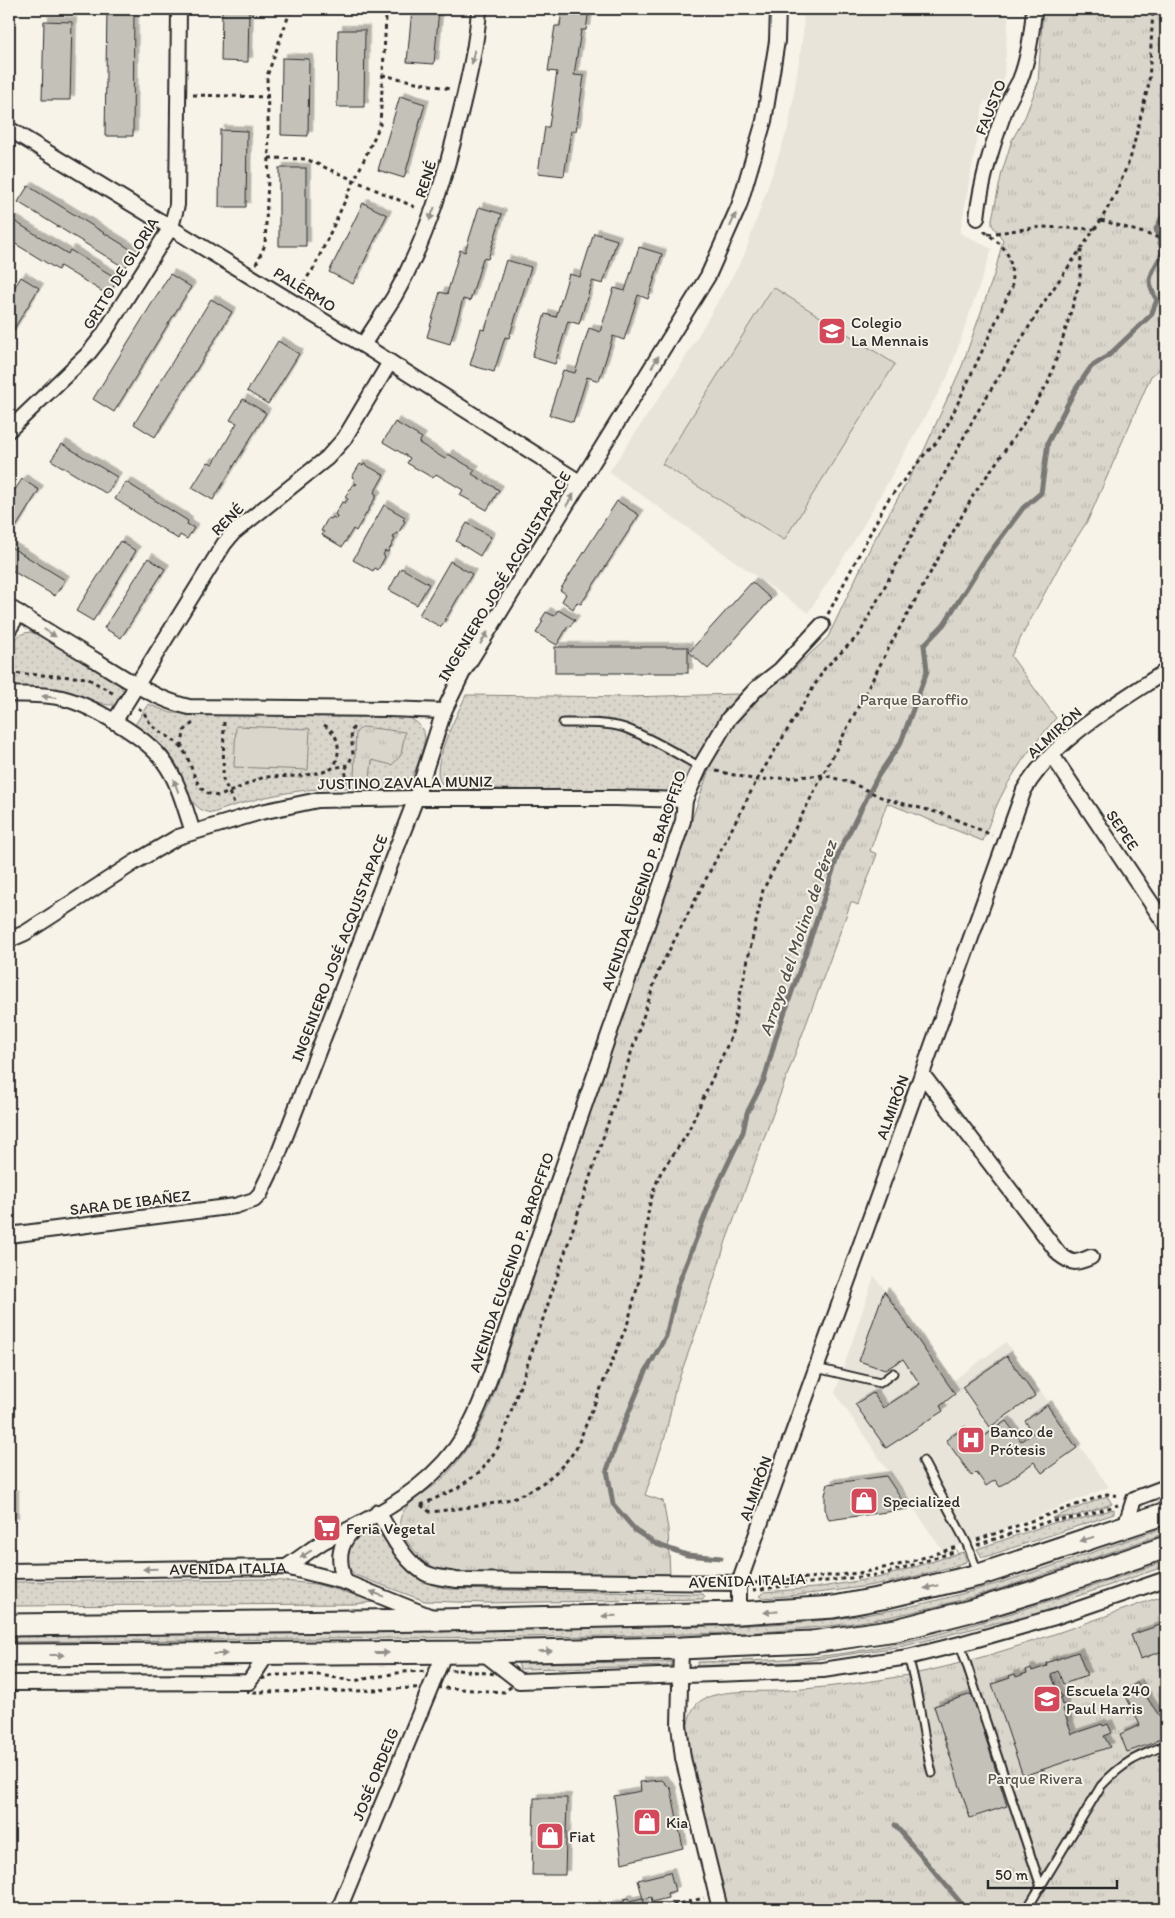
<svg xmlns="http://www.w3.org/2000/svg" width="1175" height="1918" font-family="Itim,sans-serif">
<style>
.built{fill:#e8e4da}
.grass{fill:url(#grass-dots);stroke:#82807c}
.park{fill:url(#park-tufts);stroke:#82807c}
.pitch{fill:#dad6cc;stroke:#82807c}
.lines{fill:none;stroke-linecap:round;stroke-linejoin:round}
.stream{stroke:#7a7874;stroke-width:5}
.building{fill:#c4c1b9;stroke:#2b2b2b;filter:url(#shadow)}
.service-casing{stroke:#2b2b2b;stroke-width:11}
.minor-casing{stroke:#2b2b2b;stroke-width:18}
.primary-casing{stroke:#2b2b2b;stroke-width:25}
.path{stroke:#2b2b2b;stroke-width:3;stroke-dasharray:4 4;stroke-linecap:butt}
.service{stroke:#f7f3e8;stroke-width:7}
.minor{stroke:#f7f3e8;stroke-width:14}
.primary{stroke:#f7f3e8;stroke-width:21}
.oneway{fill:#918f8a}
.labels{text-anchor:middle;stroke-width:4;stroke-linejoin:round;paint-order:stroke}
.street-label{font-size:16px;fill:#2b2b2b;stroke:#f7f3e8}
.poi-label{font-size:16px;fill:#2b2b2b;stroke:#f7f3e8;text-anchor:start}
.park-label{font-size:16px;fill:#575653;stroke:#f7f3e8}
.water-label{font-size:18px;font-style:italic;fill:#53524f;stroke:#f7f3e8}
</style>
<defs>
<pattern id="grass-dots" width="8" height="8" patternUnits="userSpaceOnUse" patternTransform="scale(1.25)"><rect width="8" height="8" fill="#dad6cc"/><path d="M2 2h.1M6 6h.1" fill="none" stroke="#bbb8af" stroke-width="1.8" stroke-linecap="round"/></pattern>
<pattern id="park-tufts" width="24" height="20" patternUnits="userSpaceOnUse" patternTransform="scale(1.25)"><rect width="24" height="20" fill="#dad6cc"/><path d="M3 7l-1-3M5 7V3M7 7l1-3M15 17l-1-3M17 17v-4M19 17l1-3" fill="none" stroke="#bbb8af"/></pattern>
<filter id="shadow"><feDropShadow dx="4.5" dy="-4.5" stdDeviation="0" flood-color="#0004"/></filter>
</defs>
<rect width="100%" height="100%" fill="#f7f3e8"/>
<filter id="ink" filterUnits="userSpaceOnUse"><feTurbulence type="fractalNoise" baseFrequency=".02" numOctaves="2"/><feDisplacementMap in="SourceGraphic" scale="10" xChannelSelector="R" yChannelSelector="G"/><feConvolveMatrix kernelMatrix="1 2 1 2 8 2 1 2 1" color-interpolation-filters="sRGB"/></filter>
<g filter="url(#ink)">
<g class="built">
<path d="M804 9H1009L1002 102 984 101 960 233 992 249 948 376 859 533 808 613 609 472 680 367 744 256 789 125 803 35Z"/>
<path d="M874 1276 954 1380 1006 1342 1109 1487 967 1544 942 1550 835 1393Z"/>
</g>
<g class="grass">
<path d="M31 632 43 637 115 681 122 688 124 693 119 704C105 708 94 700 82 696 57 688 34 689 9 687 9 665 2 634 31 632Z"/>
<path d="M738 694 717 727 684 788 673 793 457 788C452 787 446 787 442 784 427 770 459 711 466 695L628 697Z"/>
<path d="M148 704 171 713 406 717C416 720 424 727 425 738 423 749 415 777 406 784 393 793 372 789 357 788 310 786 258 796 213 813 184 811 187 775 171 756 162 744 148 735 135 725Z"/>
<path d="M1107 1496 1112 1504 1075 1516 1052 1518Z"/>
<path d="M1114 1509V1514L985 1557H982L977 1549 1056 1522 1077 1520Z"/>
<path d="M1166 1527V1533C1077 1563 987 1597 894 1616 840 1627 786 1630 732 1634L726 1626C782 1624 838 1621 893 1610 986 1592 1077 1557 1166 1527Z"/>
<path d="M376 1533C384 1537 390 1546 395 1553 413 1576 420 1582 449 1589L703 1594 705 1597 702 1599 487 1603 425 1601 355 1575C335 1555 352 1534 376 1533Z"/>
<path d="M963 1552 966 1559V1562C900 1584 830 1593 762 1598L759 1596 764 1592 815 1588 882 1577Z"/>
<path d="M1166 1561V1566L1075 1597 1056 1611 1018 1622H999L904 1646 798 1662 697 1666 698 1662C747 1661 797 1660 846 1653 956 1636 1061 1597 1166 1561Z"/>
<path d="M262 1579 315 1584 364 1597 373 1602 354 1604 9 1606V1582Z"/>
<path d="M723 1626 728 1633 608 1636 9 1642V1635Z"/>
<path d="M674 1662 673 1666 520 1669 518 1663Z"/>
</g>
<g class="park">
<path d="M1043 9H1166V365L1151 376 1088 520 1063 559 1011 656 1056 718C1021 759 1000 789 983 841L887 803 870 851 877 854 858 905 851 902 846 916 726 1241 710 1292 675 1390 665 1437 645 1495 663 1501 668 1529 670 1577C611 1576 553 1576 495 1573 477 1572 455 1575 438 1569 425 1565 405 1542 400 1529 399 1524 400 1518 402 1514 407 1502 429 1490 439 1482 462 1460 479 1432 491 1403L561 1199 583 1126 656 925 716 749 728 729 745 709 792 671 828 637 872 544 921 457 962 366 995 272 1003 240 992 225V219L1002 172 1012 140 1025 117 1038 83Z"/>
<path d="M363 727 405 732 401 755 392 765 372 760 370 779 363 780 354 777 356 732Z"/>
<path d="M1166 1595V1909H726L686 1745C687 1730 687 1709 702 1700 721 1689 755 1692 777 1691 822 1688 868 1683 913 1674 999 1657 1083 1623 1166 1595Z"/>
</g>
<g class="pitch">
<path d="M773 287 895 364 784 540 662 464Z"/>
<path d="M236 726 310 729 308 770 234 767Z"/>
</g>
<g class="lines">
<g class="stream">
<path d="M721 1558 687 1555 656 1544 636 1531 613 1504 607 1470 620 1433 645 1373 666 1336 678 1285 714 1193 743 1132 747 1113 764 1080 777 1034 807 949 839 852 878 776 901 742 927 671 924 645 944 624 983 562 1023 508 1041 493 1048 442 1075 390 1091 367 1108 356 1151 315 1157 300C1143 279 1153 272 1163 252L1156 229 1166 210"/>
<path d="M895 1825 966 1909"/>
</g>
</g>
<g class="building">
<path d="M107 9H134L133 136H105Z"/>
<path d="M222 9H249L248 62 221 61Z"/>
<path d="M412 9H439L434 64 407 62Z"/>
<path d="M562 9H589L586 30H581L574 75 584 76 576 131H571L564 176 538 173 545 127H549L557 72 548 71 555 26H560Z"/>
<path d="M44 21 72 22 70 100H42Z"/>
<path d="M338 30H365L364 107H337Z"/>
<path d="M282 58 309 59 308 136 281 135Z"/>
<path d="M400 96 425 104 404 178 378 170Z"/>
<path d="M220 130 247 131 246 207H219Z"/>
<rect x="279" y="168" width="27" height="78"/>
<path d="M28 186 135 252 125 268 18 202Z"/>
<path d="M363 203 387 215 353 284 329 272Z"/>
<path d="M479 207 502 214 488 259 483 258 470 301 463 299 450 344 427 337 440 292 447 294 460 250 465 252Z"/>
<path d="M9 218 68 254 70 250 118 279 108 295 60 266 58 270 9 240Z"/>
<path d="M594 233 617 240 603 284 592 281 579 324 568 321 555 364 532 357 545 314 556 317 569 274 580 277Z"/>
<path d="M639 247 662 254 648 299 638 295 624 340 613 336 599 381 587 377 573 422 549 415 563 370 575 373 589 328 600 332 614 288 625 291Z"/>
<path d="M506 260 531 267 509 338 505 337 494 372 470 365 481 329 485 330Z"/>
<path d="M170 274 191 287 114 412 93 399Z"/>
<path d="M21 277 39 288 9 337V296Z"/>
<path d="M211 299 232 312 155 437 134 424Z"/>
<path d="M278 341 299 354 268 404 247 391Z"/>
<path d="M243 399 266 413 213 500 192 488 208 462 213 464 237 423 230 420Z"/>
<path d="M395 422 422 438 419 443 445 459 448 454 475 470 472 474 499 490 487 510 460 495 463 490 436 474 433 478 407 463 410 458 383 442Z"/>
<path d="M62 444 117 477 107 494 51 460Z"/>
<path d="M360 464 363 466 364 464 384 475 374 493 377 495 356 531 353 529 342 547 322 535 324 532 321 531 328 518 331 519 333 517 336 519 337 516 335 514 342 502 345 503 348 499 345 497 353 484 355 485 357 484 353 482 355 479 352 477Z"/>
<path d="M22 479 39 490 13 532 9 530V499Z"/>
<path d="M126 482 188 521 187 524 194 528 187 539 180 535 178 539 115 499Z"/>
<path d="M617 501 639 515 581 604 577 602 573 609 562 601 566 594 560 590Z"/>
<path d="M384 505 405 517 403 520 405 521 398 534 396 533 393 538 395 539 388 552 385 551 383 555 385 557 378 570 375 568 373 571 353 560Z"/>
<path d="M467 523 491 537 480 556 456 541Z"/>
<path d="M120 541 136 551 93 621 76 611Z"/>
<path d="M9 546 65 580 55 596 9 569Z"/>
<path d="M148 558 165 569 121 638 104 628Z"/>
<path d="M450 561 472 574 441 627 419 615Z"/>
<path d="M401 568 429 584 417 605 389 590Z"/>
<path d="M752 582 771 599 708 669 689 652Z"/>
<path d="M558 610 575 620 570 627 568 626 557 645 536 633 543 621 541 620 546 612 554 616Z"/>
<rect x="555" y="647" width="133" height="26"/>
<path d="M884 1291 955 1394 940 1406 943 1411 886 1448 855 1404 873 1393 883 1408 920 1384 903 1359 885 1370 859 1361Z"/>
<path d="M1007 1356 1035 1396 990 1427 962 1387Z"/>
<path d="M1047 1405 1077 1448 1042 1473 1034 1462 1000 1487 995 1480 986 1486 976 1472 972 1476 946 1440 961 1430 972 1445 1006 1421 1021 1441 1033 1433 1025 1421Z"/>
<path d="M886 1476 908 1509 829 1520 825 1509V1495L828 1484Z"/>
<rect x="9" y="1495" width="5" height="27"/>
<path d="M1166 1623V1650L1140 1659 1131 1635Z"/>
<path d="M1078 1652 1087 1676 1063 1684 1058 1671 1051 1674 1059 1694H1061L1062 1697 1060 1698 1062 1705 1064 1704 1065 1708 1063 1709 1072 1734 1102 1724 1103 1726 1108 1724 1112 1733 1104 1736 1110 1747 1023 1776 992 1684 1010 1678 1009 1676 1015 1674 1016 1677 1027 1673 1026 1670 1031 1668 1032 1671 1047 1666 1046 1663Z"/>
<path d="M1137 1683 1160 1717 1166 1713V1734L1153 1743 1127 1752 1120 1734 1140 1725 1124 1692Z"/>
<path d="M972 1694 1007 1806 970 1818 934 1706Z"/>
<path d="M662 1780 671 1789 683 1848 622 1863 614 1796 641 1791 640 1782Z"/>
<path d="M534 1798H567L565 1875H532Z"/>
<path d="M670 1872 675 1891 667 1893 668 1898 652 1902 651 1897 643 1899 638 1880Z"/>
<path d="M628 1898 629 1901 643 1898 645 1907 637 1909H595L594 1906 596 1905 597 1909 624 1902V1899Z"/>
</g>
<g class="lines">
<defs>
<g id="service">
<path d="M563 723C583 723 606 722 625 728 651 738 676 753 700 767"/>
<path d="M816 1368 880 1383 893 1373"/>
<path d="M923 1461 967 1544 978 1572"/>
<path d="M960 1644 1041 1887"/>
<path d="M908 1657C920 1695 922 1734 932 1773"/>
<path d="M1027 1909 1101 1786C1123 1762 1136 1757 1166 1745"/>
</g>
<g id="minor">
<path d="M9 129 363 345 581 483"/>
<path d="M977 218C981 180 993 143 1006 107 1010 98 1015 89 1020 80 1029 58 1032 32 1034 9"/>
<path d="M363 345C373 329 384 313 394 297 427 239 446 175 461 110 469 77 477 43 479 9"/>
<path d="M9 430 88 354 103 335 171 227 177 205 179 9"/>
<path d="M9 607C39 626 70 645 100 663 129 681 156 699 189 707L388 709 444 711"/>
<path d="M9 629 19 613"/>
<path d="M9 694C26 695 45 694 62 698 91 705 147 737 164 762 179 782 185 809 193 832"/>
<path d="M114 722 224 544 233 533 327 458 344 439 390 362"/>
<path d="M1052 755 1166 925"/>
<path d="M9 940 25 933 135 862 178 837 261 812 318 800 416 798H616L685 800"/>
<path d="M922 1074 1059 1254C1072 1264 1075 1264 1091 1257"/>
<path d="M9 1235 235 1206 254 1200 260 1194 275 1163 416 798 444 711 463 672 708 276 739 206 764 121 777 41 778 9"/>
<path d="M378 1512C391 1533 403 1561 425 1573 434 1578 447 1578 456 1580L739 1583"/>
<path d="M1125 1527 1134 1499 1166 1487"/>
<path d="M286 1567C299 1559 311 1549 324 1541 334 1536 345 1532 355 1526 398 1504 440 1476 465 1434 483 1403 493 1368 505 1334L683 821 685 800 700 767 729 718 757 688 780 670 822 625"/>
<path id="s1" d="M9 1571 286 1567 345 1582 432 1617"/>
<path d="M345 1582C338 1562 337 1546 353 1530"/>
<path d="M739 1613V1583L1024 790C1057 736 1115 705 1166 671"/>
<path d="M681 1648 679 1725 683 1758 720 1909"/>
<path d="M482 1652 519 1681 823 1670 908 1657 960 1644 1055 1617 1166 1579"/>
<path d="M9 1683 249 1682 268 1653"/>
<path d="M339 1909 445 1652"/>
</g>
<g id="primary">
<path d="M9 1625 438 1620 739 1613 834 1607 882 1598 979 1575 1166 1513"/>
<path d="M9 1655 482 1652 681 1648 812 1642 896 1630 978 1609 1046 1588 1166 1547"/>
</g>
</defs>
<use href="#service" class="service-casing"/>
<use href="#minor" class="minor-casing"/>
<use href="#primary" class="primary-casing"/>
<g class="path">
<path d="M382 75 450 89"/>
<path d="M193 95 268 97"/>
<path d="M269 158 306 159 417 208"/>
<path d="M1101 220 1166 240"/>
<path d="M988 234 1041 227 1094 229"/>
<path d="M256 264 265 245 269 158 267 76 291 9"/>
<path d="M298 290 314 268 380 125 386 18 390 9"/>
<path d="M828 614 887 501 924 455 937 442 949 422 1012 287C1012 255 1009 250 984 231"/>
<path d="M9 673 87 678 116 695"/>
<path d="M138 708C145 712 146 717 150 723 158 733 173 737 181 747 195 763 191 795 220 796L264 777 300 776 323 772 333 768 348 765"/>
<path d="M224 722 223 779 235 806"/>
<path d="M324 725C340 734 341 752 334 767"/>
<path d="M182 747 184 731 194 722"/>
<path d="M716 771 757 780 824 775 854 784 885 799 943 814 992 835"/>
<path d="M348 784 345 770 353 755 351 733 355 723"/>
<path d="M421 1505 458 1488 482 1470 499 1446 536 1340 658 972 757 780 825 668 859 635 975 416 1044 302 1101 220 1116 193 1131 156 1149 83 1153 9"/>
<path d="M421 1505 430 1512C493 1504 535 1505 576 1449L628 1322 639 1281 649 1207 654 1189 661 1172 686 1136 731 1037 763 890 893 640 974 494 1020 429 1048 383 1060 348 1080 281 1081 250"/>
<path d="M977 1540 1107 1494 1120 1496"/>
<path d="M977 1545 1053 1520 1076 1518 1118 1505"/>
<path d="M755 1583 859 1573 903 1564 957 1547"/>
<path d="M753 1590 884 1574 957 1551"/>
<path d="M458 1670 496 1674 519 1681 504 1692 430 1687 356 1691 248 1692 249 1682 276 1675H320L353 1681 403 1672Z"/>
<path d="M657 1909 704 1898"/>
</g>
<use href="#service" class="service"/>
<use href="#minor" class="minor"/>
<use href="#primary" class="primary"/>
</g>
<defs><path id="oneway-solid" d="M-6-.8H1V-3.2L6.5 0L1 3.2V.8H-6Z" transform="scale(1.25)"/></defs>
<g class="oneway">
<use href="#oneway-solid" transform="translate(473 57) rotate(100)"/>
<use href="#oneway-solid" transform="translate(432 214) rotate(111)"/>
<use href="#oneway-solid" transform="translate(733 220) rotate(-66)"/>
<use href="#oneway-solid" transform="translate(655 362) rotate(-58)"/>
<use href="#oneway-solid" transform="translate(570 500) rotate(-58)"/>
<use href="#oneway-solid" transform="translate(50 633) rotate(32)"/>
<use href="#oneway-solid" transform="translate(484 638) rotate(-58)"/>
<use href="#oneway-solid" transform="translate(49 697) rotate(-173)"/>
<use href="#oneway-solid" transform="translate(176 786) rotate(-110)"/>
<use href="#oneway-solid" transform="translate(1087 1539) rotate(162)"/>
<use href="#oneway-solid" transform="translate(306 1554) rotate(146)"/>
<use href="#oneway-solid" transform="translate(150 1569) rotate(179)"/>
<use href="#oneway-solid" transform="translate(931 1587) rotate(167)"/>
<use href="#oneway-solid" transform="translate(377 1594) rotate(-159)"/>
<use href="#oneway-solid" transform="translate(771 1612) rotate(177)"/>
<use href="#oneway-solid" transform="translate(609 1616) rotate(179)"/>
<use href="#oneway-solid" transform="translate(545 1651) rotate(-1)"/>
<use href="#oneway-solid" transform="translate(382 1653)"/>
<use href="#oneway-solid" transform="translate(220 1654)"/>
<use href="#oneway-solid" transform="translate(57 1655)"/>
</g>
</g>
<defs>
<symbol id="school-square" viewBox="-11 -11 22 22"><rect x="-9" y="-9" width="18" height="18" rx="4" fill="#d1495b" stroke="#f7f3e8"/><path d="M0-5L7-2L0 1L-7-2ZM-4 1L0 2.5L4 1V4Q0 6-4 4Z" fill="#fff"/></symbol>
<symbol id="hospital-square" viewBox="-11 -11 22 22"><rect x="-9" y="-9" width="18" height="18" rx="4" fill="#d1495b" stroke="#f7f3e8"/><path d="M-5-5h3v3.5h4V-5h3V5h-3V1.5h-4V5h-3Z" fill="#fff"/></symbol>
<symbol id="shop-square" viewBox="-11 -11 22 22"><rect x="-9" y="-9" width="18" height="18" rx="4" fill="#d1495b" stroke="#f7f3e8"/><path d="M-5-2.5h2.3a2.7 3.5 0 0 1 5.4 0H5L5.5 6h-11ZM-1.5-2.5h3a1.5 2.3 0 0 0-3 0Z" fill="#fff"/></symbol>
<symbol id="supermarket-square" viewBox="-11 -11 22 22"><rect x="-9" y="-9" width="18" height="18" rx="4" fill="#d1495b" stroke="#f7f3e8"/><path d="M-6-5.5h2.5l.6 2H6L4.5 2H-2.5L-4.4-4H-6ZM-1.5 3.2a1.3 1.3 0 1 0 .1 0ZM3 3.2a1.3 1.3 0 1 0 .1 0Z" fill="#fff"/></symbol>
</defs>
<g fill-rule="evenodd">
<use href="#school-square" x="816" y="315" width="32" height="32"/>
<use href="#hospital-square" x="955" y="1424" width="32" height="32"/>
<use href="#shop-square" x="848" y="1485" width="32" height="32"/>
<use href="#supermarket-square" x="311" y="1512" width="32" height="32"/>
<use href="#school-square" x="1031" y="1683" width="32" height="32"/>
<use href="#shop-square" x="631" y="1806" width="32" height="32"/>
<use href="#shop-square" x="534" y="1820" width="32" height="32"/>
</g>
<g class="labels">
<g class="street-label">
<text transform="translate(990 107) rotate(-68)" y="6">FAUSTO</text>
<text transform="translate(425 179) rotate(-72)" y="6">RENÉ</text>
<text transform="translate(120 273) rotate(-58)" y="6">GRITO DE GLORIA</text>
<text transform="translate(305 289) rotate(32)" y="6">PALERMO</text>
<text transform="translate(227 519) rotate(-45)" y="6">RENÉ</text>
<text transform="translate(504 576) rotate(-59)" y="6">INGENIERO JOSÉ ACQUISTAPACE</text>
<text transform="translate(1054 732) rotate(-42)" y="6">ALMIRÓN</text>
<text transform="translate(405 782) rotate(-1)" y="6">JUSTINO ZAVALA MUNIZ</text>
<text transform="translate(1123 830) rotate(56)" y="6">SEPEE</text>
<text transform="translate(643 880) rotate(-71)" y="6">AVENIDA EUGENIO P. BAROFFIO</text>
<text transform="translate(339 948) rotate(-69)" y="6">INGENIERO JOSÉ ACQUISTAPACE</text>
<text transform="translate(892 1107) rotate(-70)" y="6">ALMIRÓN</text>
<text transform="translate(130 1202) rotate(-7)" y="6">SARA DE IBAÑEZ</text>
<text transform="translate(511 1262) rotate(-71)" y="6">AVENIDA EUGENIO P. BAROFFIO</text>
<text transform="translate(755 1488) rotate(-70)" y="6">ALMIRÓN</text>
<text dy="6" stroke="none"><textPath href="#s1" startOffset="219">AVENIDA ITALIA</textPath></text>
<text transform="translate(747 1580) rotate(-2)" y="6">AVENIDA ITALIA</text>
<text transform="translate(375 1774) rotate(-68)" y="6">JOSÉ ORDEIG</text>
</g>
<g class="poi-label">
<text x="851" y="328">Colegio<tspan x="851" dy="18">La Mennais</tspan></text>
<text x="990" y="1437">Banco de<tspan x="990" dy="18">Prótesis</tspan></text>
<text x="883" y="1507">Specialized</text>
<text x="346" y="1534">Feria Vegetal</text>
<text x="1066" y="1696">Escuela 240<tspan x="1066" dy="18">Paul Harris</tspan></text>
<text x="666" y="1828">Kia</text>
<text x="569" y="1842">Fiat</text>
</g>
<g class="park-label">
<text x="914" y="705">Parque Baroffio</text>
<text x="1035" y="1784">Parque Rivera</text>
</g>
<g class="water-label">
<text transform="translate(798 938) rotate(-71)" y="6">Arroyo del Molino de Pérez</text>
</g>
</g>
<rect width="1175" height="1918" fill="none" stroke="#f7f3e8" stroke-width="30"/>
<rect x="15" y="15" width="1145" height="1888" fill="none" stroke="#2b2b2b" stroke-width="2" filter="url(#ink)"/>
<path d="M988 1880v8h129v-8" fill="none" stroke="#2b2b2b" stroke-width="2.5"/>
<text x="995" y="1880" font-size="15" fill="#2b2b2b" stroke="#f7f3e8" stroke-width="4" paint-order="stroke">50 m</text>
</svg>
